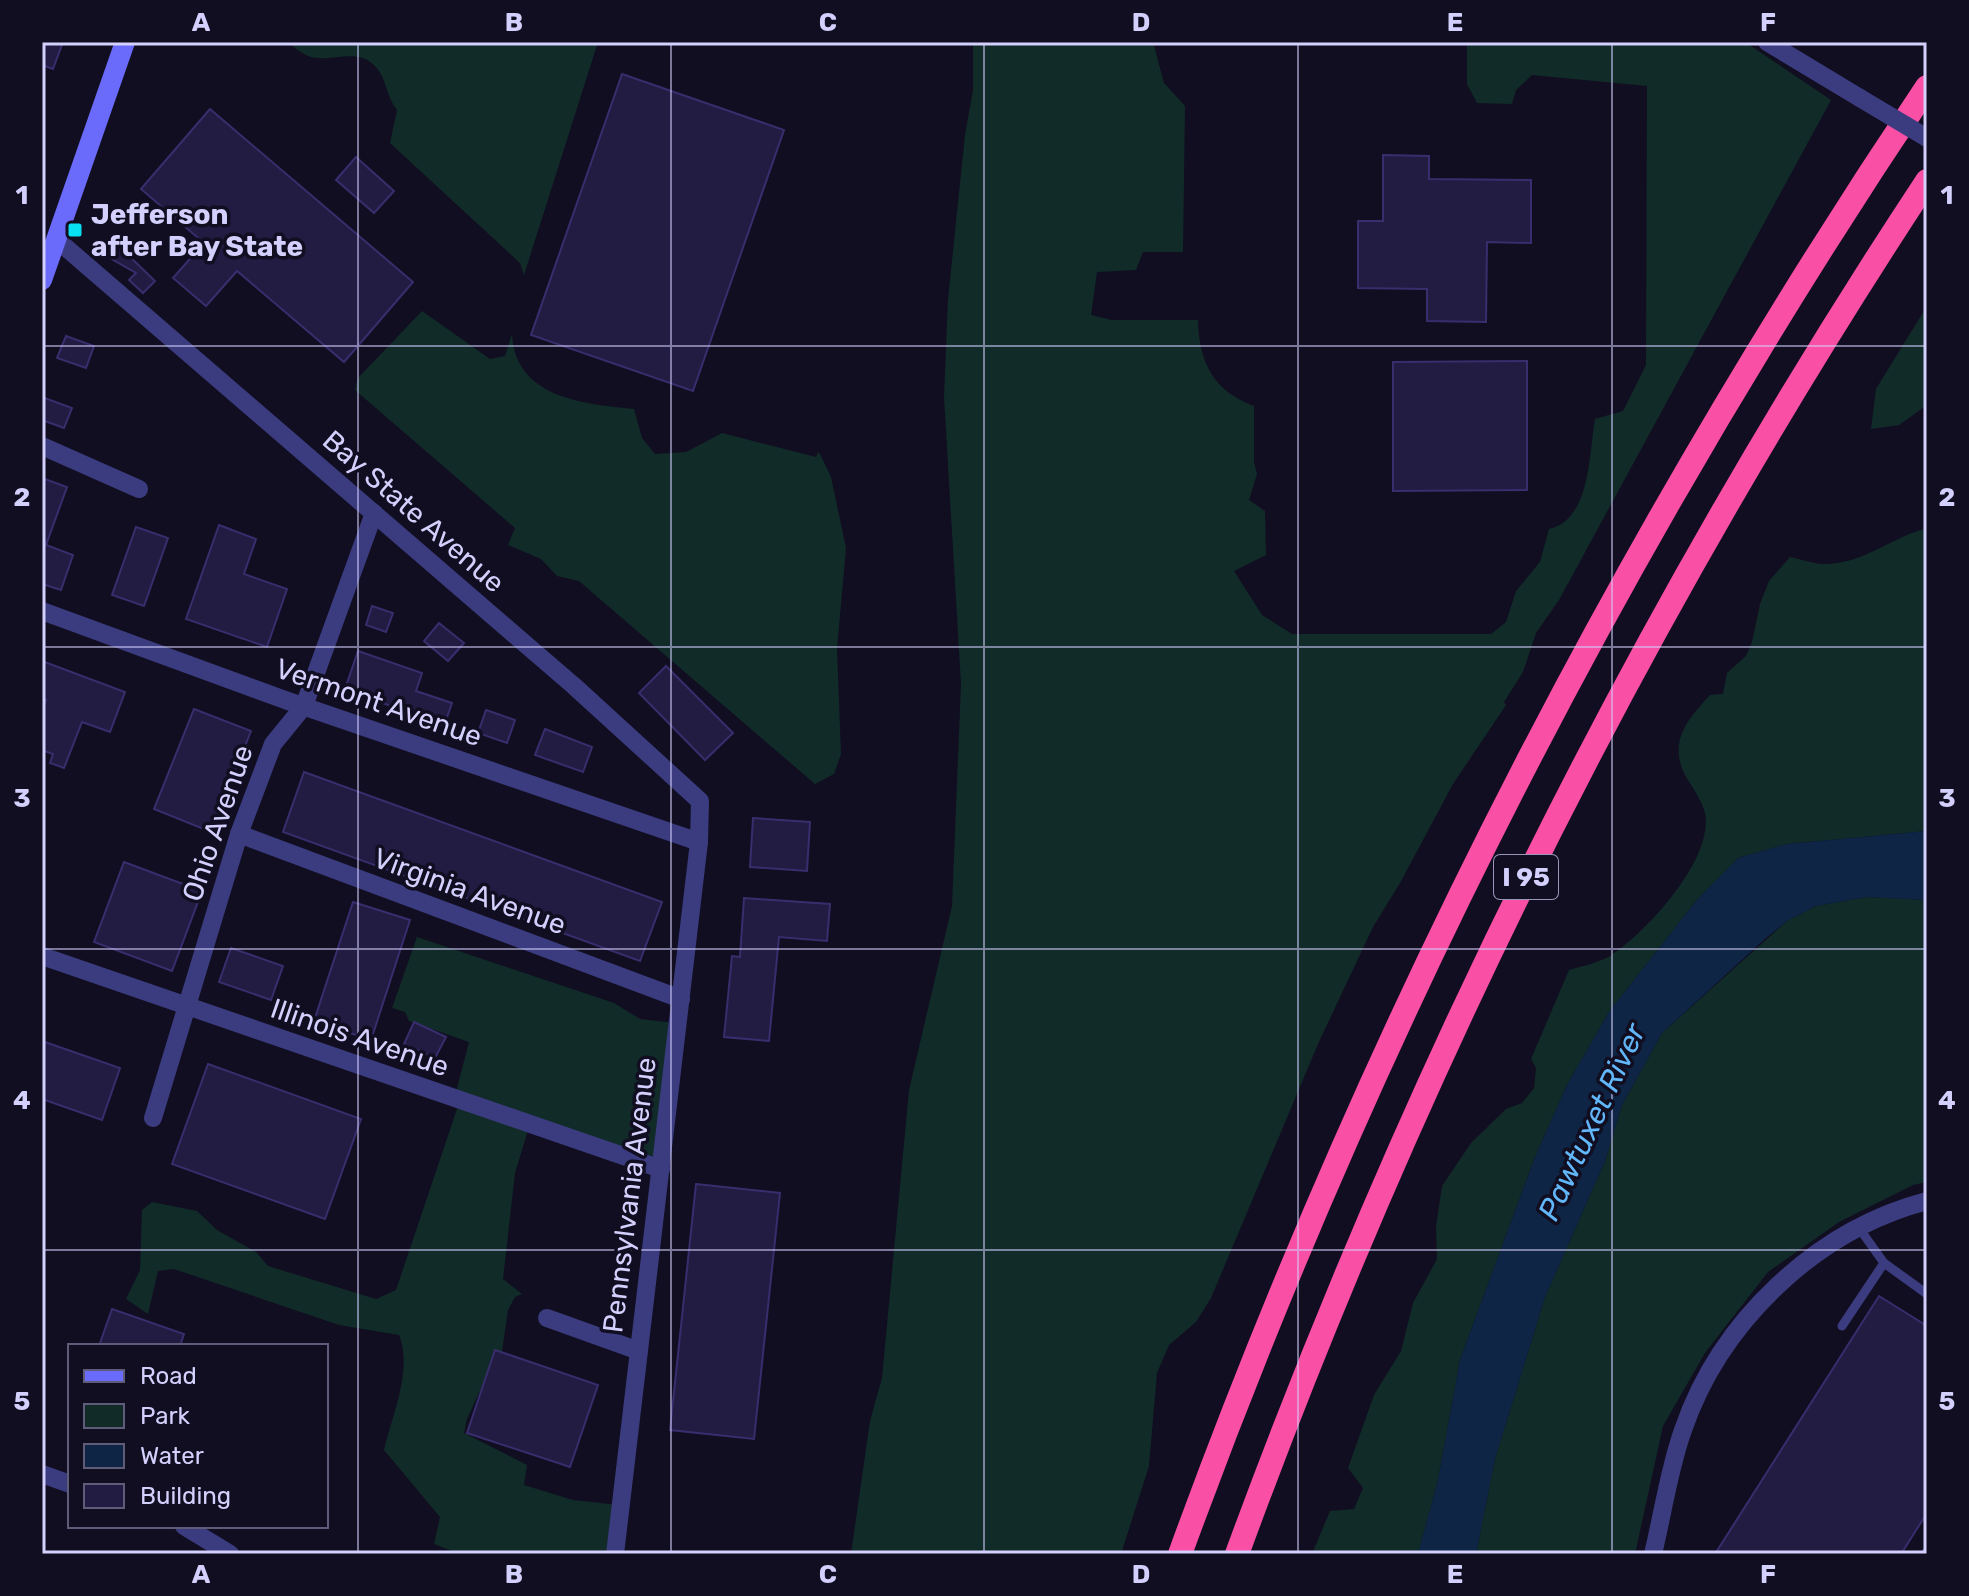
<svg xmlns="http://www.w3.org/2000/svg" width="1969" height="1596" font-family="Rubik,sans-serif">
<style>
.green{fill:#112b29}
.water{fill:#0e2545}
.building{fill:#221b42;stroke:#382e6d;stroke-width:2}
.lines{fill:none;stroke-linecap:round;stroke-linejoin:round}
.lane{stroke:#3b3b7f;stroke-width:9}
.street{stroke:#3b3b7f;stroke-width:18}
.secondary{stroke:#6a6bfa;stroke-width:20}
.highway{stroke:#f94fa5;stroke-width:24}
.street-bridge{stroke:#3b3b7f;stroke-width:18}
.grid{fill:none;stroke:#d4d0fd;stroke-width:2;stroke-opacity:0.55}
.poi-dot{fill:#08e0f1;stroke:#110e21;stroke-width:3}
.labels{text-anchor:middle;stroke-width:7;stroke-linejoin:round;paint-order:stroke}
.shield{fill:#110e21;stroke:#9a96bb;stroke-width:2}
.shield-label{font-size:26px;font-weight:bold;fill:#d4d0fd}
.poi-label{font-size:28px;font-weight:bold;fill:#d4d0fd;stroke:#110e21;text-anchor:start}
.street-label{font-size:28px;fill:#d4d0fd;stroke:#110e21}
.water-label{font-size:30px;font-style:italic;fill:#62b7fa;stroke:#110e21}
.neatline{fill:none;stroke:#d4d0fd;stroke-width:3}
.grid-label{font-size:26px;text-anchor:middle;font-weight:bold;fill:#d4d0fd}
</style>
<rect width="100%" height="100%" fill="#110e21"/>
<g class="green">
<path d="M287 42H598L524 275 520 263 390 143 397 110C385 94 387 78 375 66 357 46 329 64 308 56 301 53 293 46 287 42Z"/>
<path d="M973 42H1153L1164 83 1185 106 1183 252H1143L1136 270 1097 272 1091 315 1112 320H1198C1199 362 1213 391 1254 406V462L1257 474 1249 500 1265 511 1266 555 1234 571 1262 615 1292 634H1491L1506 622 1516 591 1540 562 1549 529C1591 520 1589 452 1595 419L1623 411 1646 365 1647 86 1532 75 1516 90 1512 104 1477 103 1467 84V42H1745L1831 100 1559 600 1536 633 1523 672 1504 702 1506 705 1453 784 1400 883 1373 927 1318 1044 1211 1298 1196 1322 1169 1345 1157 1373 1149 1466 1121 1554H851L870 1421 882 1378 909 1090 952 906 961 684 944 397 948 299 965 135 973 90Z"/>
<path d="M1927 306V405L1899 425 1871 429 1876 389Z"/>
<path d="M422 311 490 359 505 356 512 334C515 398 584 404 634 409L642 438 655 454 686 452 722 433 816 457 818 452 820 454 831 477 846 548 837 649 841 754 834 774 815 784 579 581 557 576 541 559 508 545 515 528 355 390 358 378Z"/>
<path d="M1927 528V831L1787 844 1738 858 1696 901 1609 1012 1567 1085 1535 1157 1460 1360 1438 1480 1418 1554H1312L1330 1511 1354 1509 1363 1488 1348 1468 1374 1395 1401 1351 1413 1303 1437 1259 1436 1227 1442 1186 1471 1143 1506 1109 1522 1103 1534 1088 1536 1068 1531 1059 1569 970C1582 966 1598 963 1610 956 1646 933 1714 859 1705 813 1702 800 1692 787 1685 775 1668 741 1688 719 1710 695L1723 694 1727 673 1746 656 1752 642 1760 604 1769 581 1790 557C1801 559 1816 565 1827 564 1864 563 1893 537 1927 528Z"/>
<path d="M1866 897 1927 900V1182L1913 1185 1839 1222 1768 1272 1729 1322 1705 1353 1663 1426 1635 1554H1476L1495 1459 1545 1297 1605 1161 1622 1105 1662 1033 1787 921 1816 906Z"/>
<path d="M417 937 614 1003 640 1019 675 1023 660 1165 529 1127 515 1173 503 1279 522 1294 515 1297 508 1310 502 1351 497 1354 467 1419 464 1433 527 1465 524 1485 573 1500 618 1505 614 1554H460L434 1544 440 1517 384 1450C392 1416 413 1369 399 1335L339 1325 174 1269 158 1271 148 1314 126 1299 140 1270 142 1210 152 1202 197 1211 217 1230 256 1252 268 1266 376 1299 396 1290 457 1109 454 1100 469 1042 409 1021 405 1012 392 1008Z"/>
</g>
<path class="water" d="M1927 831V900L1866 897 1816 906 1787 921 1766 938 1662 1033 1622 1105 1605 1161 1545 1297 1495 1459 1476 1554H1418L1438 1480 1460 1360 1535 1157 1567 1085 1609 1012 1696 901 1738 858 1787 844Z"/>
<g class="building">
<path d="M42 42H63L53 69 42 65Z"/>
<path d="M622 74 784 130 693 391 531 335Z"/>
<path d="M210 109 413 282 344 362 237 271 206 306 173 278 204 243 141 189Z"/>
<path d="M1383 155 1429 156V179L1531 180V243L1487 242 1486 322 1427 321V289L1358 288V221H1383Z"/>
<path d="M356 157 394 191 374 213 336 180Z"/>
<path d="M111 235 130 246 126 253 155 281 143 293 129 280 136 273 101 253Z"/>
<path d="M66 336 94 346 86 368 57 358Z"/>
<path d="M1527 361V490L1393 491V362Z"/>
<path d="M42 397 72 408 64 428 42 420Z"/>
<path d="M42 478 67 487 46 545 73 555 61 590 42 584Z"/>
<path d="M219 525 256 539 244 574 287 589 267 647 186 619Z"/>
<path d="M136 527 168 538 144 606 112 595Z"/>
<path d="M372 606 393 613 386 632 366 625Z"/>
<path d="M439 623 464 643 448 661 424 641Z"/>
<path d="M358 651 422 673 416 691 452 703 444 726 345 689Z"/>
<path d="M42 661 125 692 110 732 82 722 64 768 50 763 53 754 42 750V711L46 700 42 699Z"/>
<path d="M666 666 733 733 705 760 639 693Z"/>
<path d="M194 709 251 731 211 832 154 809Z"/>
<path d="M486 710 515 720 507 743 478 733Z"/>
<path d="M545 729 592 747 583 772 535 755Z"/>
<path d="M304 772 662 902 640 961 283 832Z"/>
<path d="M753 818 810 822 807 871 750 867Z"/>
<path d="M124 862 202 891 172 971 94 942Z"/>
<path d="M744 898 830 904 827 941 779 937 769 1041 724 1037 732 956 740 957Z"/>
<path d="M353 902 410 920 371 1040 314 1021Z"/>
<path d="M231 948 283 966 271 1000 219 982Z"/>
<path d="M414 1022 446 1037 435 1058 404 1044Z"/>
<path d="M42 1041 120 1068 102 1120 42 1099Z"/>
<path d="M208 1064 361 1119 325 1219 172 1164Z"/>
<path d="M696 1184 780 1193 754 1439 670 1430Z"/>
<path d="M1879 1296 1927 1326V1513L1901 1554H1715Z"/>
<path d="M112 1309 184 1334 180 1346H99Z"/>
<path d="M495 1350 598 1385 570 1467 467 1433Z"/>
</g>
<g class="lines">
<g class="lane">
<path d="M1859 1228 1884 1263 1927 1294"/>
<path d="M1842 1326 1884 1263"/>
<path d="M1925 1554 1927 1551"/>
</g>
<g class="street">
<path d="M1767 42 1860 98"/>
<path d="M56 239 574 686 700 801 699 842 615 1554"/>
<path d="M42 446 139 489"/>
<path d="M42 611 288 701 699 842"/>
<path d="M239 834 681 999"/>
<path d="M42 956 661 1169"/>
<path d="M153 1118 239 834 273 744 304 706 374 513"/>
<path d="M547 1318 639 1351"/>
<path d="M42 1474 70 1484"/>
<path d="M184 1526 230 1554"/>
<path d="M1653 1554C1663 1513 1669 1469 1683 1430 1720 1322 1816 1230 1927 1201"/>
</g>
<path class="secondary" d="M42 280 125 42"/>
<g class="highway">
<path d="M1180 1554C1369 1035 1619 546 1927 87"/>
<path d="M1237 1554C1414 1071 1644 610 1927 181"/>
</g>
<path class="street-bridge" d="M1860 98 1927 138"/>
</g>
<path class="grid" d="M358 42V1554M671 42V1554M984 42V1554M1298 42V1554M1612 42V1554M42 346H1927M42 647H1927M42 949H1927M42 1250H1927"/>
<rect class="poi-dot" x="67" y="222" width="16" height="16" rx="4"/>
<g class="labels">
<rect class="shield" x="1494" y="855" width="64" height="44" rx="6"/>
<g class="shield-label">
<text x="1526" y="886">I 95</text>
</g>
<g class="poi-label">
<text x="91" y="224">Jefferson<tspan x="91" dy="32">after Bay State</tspan></text>
</g>
<g class="street-label">
<text transform="translate(414 511) rotate(41)" y="10">Bay State Avenue</text>
<text transform="translate(379 702) rotate(19)" y="10">Vermont Avenue</text>
<text transform="translate(217 823) rotate(-71)" y="10">Ohio Avenue</text>
<text transform="translate(470 891) rotate(20)" y="10">Virginia Avenue</text>
<text transform="translate(360 1037) rotate(19)" y="10">Illinois Avenue</text>
<text transform="translate(629 1195) rotate(-83)" y="10">Pennsylvania Avenue</text>
</g>
<g class="water-label">
<text transform="translate(1592 1122) rotate(-65)" y="10">Pawtuxet River</text>
</g>
</g>
<rect width="1969" height="1596" fill="none" stroke="#110e21" stroke-width="88"/>
<rect x="68" y="1344" width="260" height="184" fill="#110e21" stroke="#5f5c79" stroke-width="2"/>
<rect x="84" y="1370" width="40" height="12" fill="#6a6bfa" stroke="#5f5c79" stroke-width="2"/>
<text x="140" y="1384" font-size="24" fill="#d4d0fd">Road</text>
<rect x="84" y="1404" width="40" height="24" fill="#112b29" stroke="#5f5c79" stroke-width="2"/>
<text x="140" y="1424" font-size="24" fill="#d4d0fd">Park</text>
<rect x="84" y="1444" width="40" height="24" fill="#0e2545" stroke="#5f5c79" stroke-width="2"/>
<text x="140" y="1464" font-size="24" fill="#d4d0fd">Water</text>
<rect x="84" y="1484" width="40" height="24" fill="#221b42" stroke="#5f5c79" stroke-width="2"/>
<text x="140" y="1504" font-size="24" fill="#d4d0fd">Building</text>
<rect x="44" y="44" width="1881" height="1508" class="neatline"/>
<g class="grid-label">
<text x="201" y="31">A</text>
<text x="514" y="31">B</text>
<text x="828" y="31">C</text>
<text x="1141" y="31">D</text>
<text x="1455" y="31">E</text>
<text x="1768" y="31">F</text>
<text x="22" y="204">1</text>
<text x="1947" y="204">1</text>
<text x="22" y="506">2</text>
<text x="1947" y="506">2</text>
<text x="22" y="807">3</text>
<text x="1947" y="807">3</text>
<text x="22" y="1109">4</text>
<text x="1947" y="1109">4</text>
<text x="22" y="1410">5</text>
<text x="1947" y="1410">5</text>
<text x="201" y="1583">A</text>
<text x="514" y="1583">B</text>
<text x="828" y="1583">C</text>
<text x="1141" y="1583">D</text>
<text x="1455" y="1583">E</text>
<text x="1768" y="1583">F</text>
</g>
</svg>
